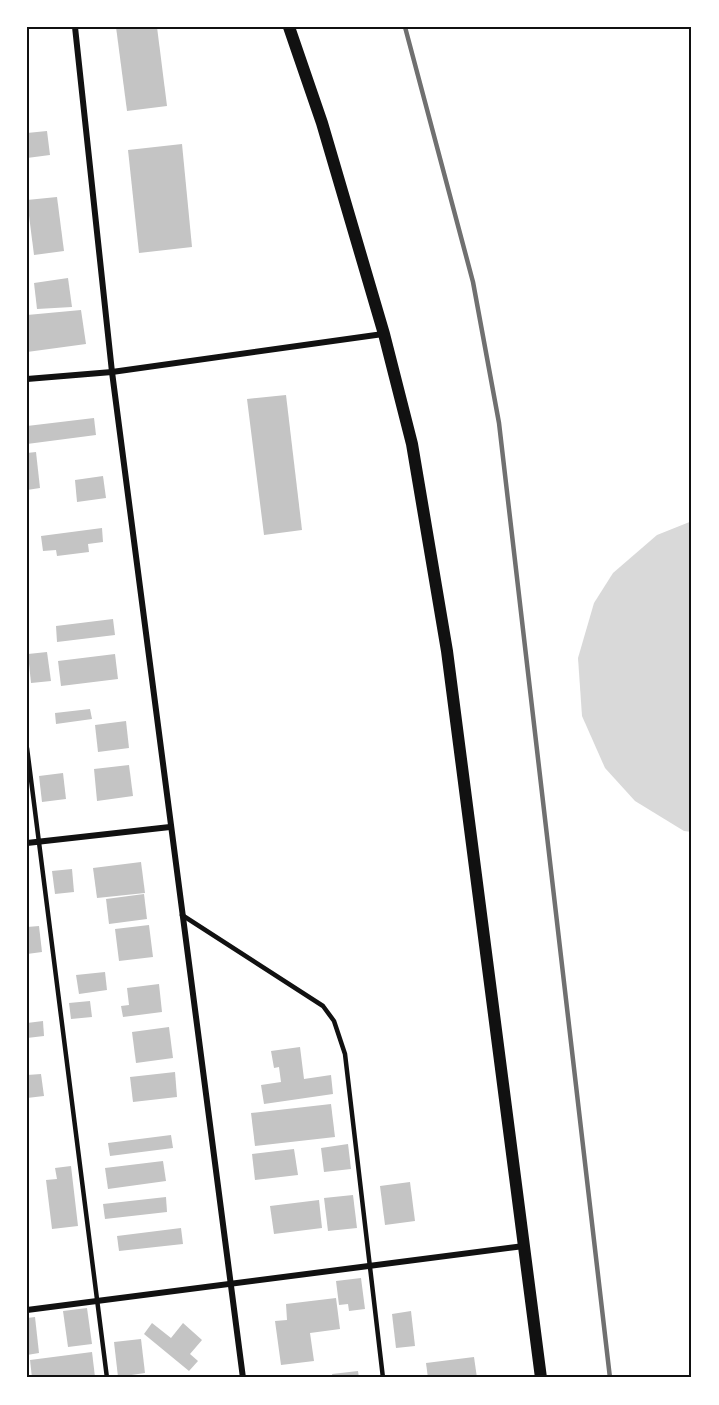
<svg xmlns="http://www.w3.org/2000/svg" width="719" height="1405" font-family="'IBM Plex Serif',serif">
<style>
.water{fill:#d9d9d9}
.building{fill:#c4c4c4}
.lines{fill:none;stroke-linecap:round;stroke-linejoin:round}
.service{stroke:#111;stroke-width:4.5}
.minor{stroke:#111;stroke-width:6}
.secondary{stroke:#111;stroke-width:12}
.rail{stroke:#707070;stroke-width:4.5}
.neatline{fill:none;stroke:#111;stroke-width:2}
</style>
<rect width="100%" height="100%" fill="#fff"/>
<path class="water" d="M692 521V832L684 831 635 801 605 768 582 716 578 658 594 603 613 573 657 535Z"/>
<g class="building">
<path d="M116 27H157L167 106 127 111Z"/>
<path d="M47 131 50 155 27 158V133Z"/>
<path d="M182 144 192 247 139 253 128 150Z"/>
<path d="M57 197 64 251 34 255 27 200Z"/>
<path d="M68 278 72 307 37 309 34 283Z"/>
<path d="M81 310 86 344 27 352V315Z"/>
<path d="M286 395 302 530 264 535 247 399Z"/>
<path d="M94 418 96 435 27 444V426Z"/>
<path d="M36 452 40 488 27 490V453Z"/>
<path d="M103 476 106 498 77 502 75 480Z"/>
<path d="M102 528 103 542 88 544 89 552 57 556 56 550 43 551 41 536Z"/>
<path d="M113 619 115 635 57 642 56 626Z"/>
<path d="M47 652 51 681 31 683 28 654Z"/>
<path d="M115 654 118 679 61 686 58 661Z"/>
<path d="M90 709 92 719 56 724 55 713Z"/>
<path d="M126 721 129 748 98 752 95 725Z"/>
<path d="M129 765 133 796 97 801 94 769Z"/>
<path d="M63 773 66 799 42 802 39 776Z"/>
<path d="M141 862 145 893 97 898 93 868Z"/>
<path d="M72 869 74 892 55 894 52 871Z"/>
<path d="M144 894 147 919 109 924 106 899Z"/>
<path d="M149 925 153 957 119 961 115 929Z"/>
<path d="M39 926 42 952 27 954V927Z"/>
<path d="M105 972 107 990 79 994 76 975Z"/>
<path d="M159 984 162 1012 123 1017 121 1006 129 1005 127 988Z"/>
<path d="M90 1001 92 1017 71 1019 69 1003Z"/>
<path d="M43 1021 44 1036 27 1038V1023Z"/>
<path d="M169 1027 173 1058 136 1063 132 1032Z"/>
<path d="M300 1047 304 1079 331 1075 333 1094 264 1104 261 1085 281 1082 279 1067 274 1068 271 1051Z"/>
<path d="M175 1072 177 1097 133 1102 130 1077Z"/>
<path d="M41 1074 44 1096 27 1098V1075Z"/>
<path d="M331 1104 335 1137 255 1146 251 1113Z"/>
<path d="M171 1135 173 1148 110 1156 108 1143Z"/>
<path d="M348 1144 351 1169 324 1172 321 1148Z"/>
<path d="M294 1149 298 1175 255 1180 252 1154Z"/>
<path d="M163 1161 166 1181 108 1189 105 1168Z"/>
<path d="M71 1166 78 1226 52 1229 46 1180 57 1179 55 1168Z"/>
<path d="M410 1182 415 1221 385 1225 380 1186Z"/>
<path d="M353 1195 357 1228 328 1231 324 1198Z"/>
<path d="M166 1197 167 1212 105 1219 103 1204Z"/>
<path d="M319 1200 322 1228 274 1234 270 1206Z"/>
<path d="M181 1228 183 1244 119 1251 117 1236Z"/>
<path d="M361 1278 365 1309 349 1311 348 1304 339 1305 336 1281Z"/>
<path d="M336 1298 340 1329 310 1333 314 1361 281 1365 275 1321 287 1320 286 1304Z"/>
<path d="M87 1308 92 1344 68 1347 63 1311Z"/>
<path d="M411 1311 415 1346 396 1348 392 1314Z"/>
<path d="M35 1317 39 1353 27 1355V1318Z"/>
<path d="M152 1323 171 1338 183 1323 202 1340 190 1354 198 1361 189 1371 144 1334Z"/>
<path d="M141 1339 145 1373 118 1377 114 1342Z"/>
<path d="M92 1352 95 1377 32 1378 30 1360Z"/>
<path d="M474 1357 477 1378H428L426 1363Z"/>
<path d="M358 1371 359 1378H333L332 1374Z"/>
</g>
<g class="lines">
<g class="service">
<path d="M27 748 107 1378"/>
<path d="M182 915 323 1006 334 1021 345 1054 383 1378"/>
</g>
<g class="minor">
<path d="M75 27 112 372 243 1378"/>
<path d="M27 379 112 372 383 334"/>
<path d="M27 843 170 827"/>
<path d="M27 1310 524 1246"/>
</g>
<path class="secondary" d="M289 27 322 123 384 334 412 444 447 651 541 1378"/>
<path class="rail" d="M405 27 473 282 499 423 610 1378"/>
</g>
<rect width="719" height="1405" fill="none" stroke="#ffffff" stroke-width="57"/>
<rect x="28" y="28" width="662" height="1348" class="neatline"/>
</svg>
